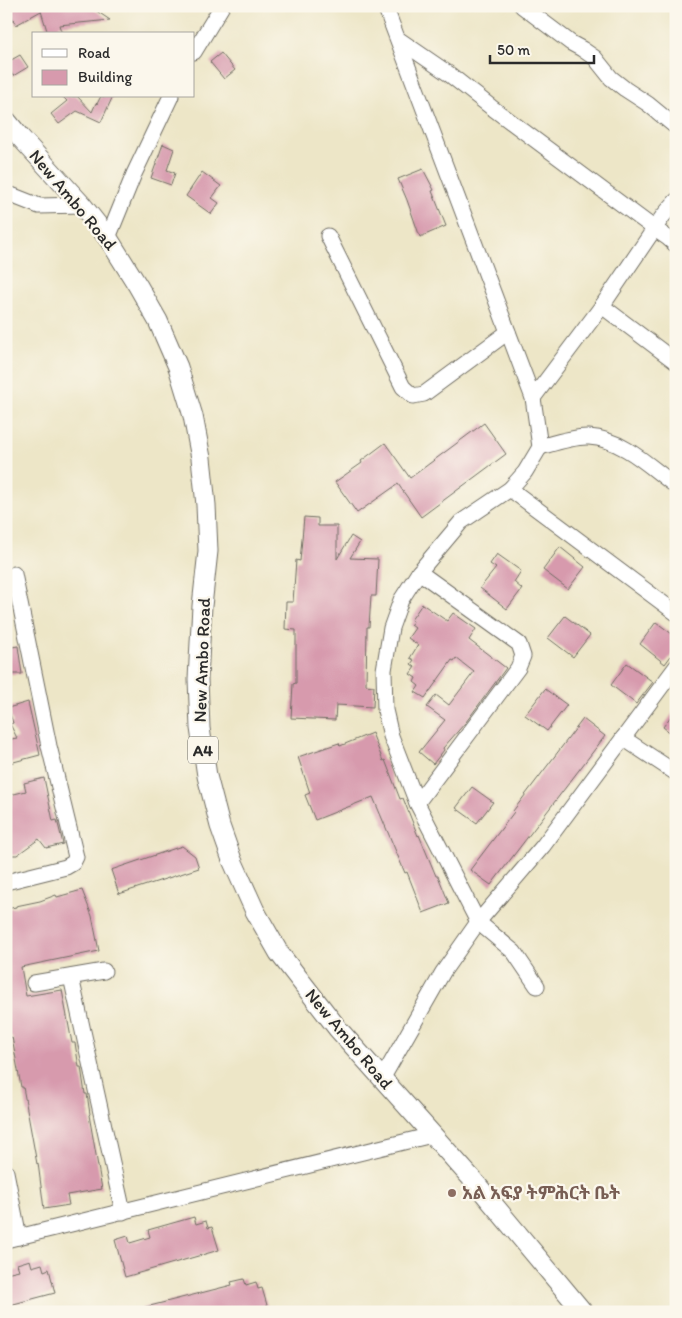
<svg xmlns="http://www.w3.org/2000/svg" width="682" height="1318" font-family="Itim,'Noto Sans Ethiopic',sans-serif">
<style>
.building{fill:#d79aad}
.lines{fill:none;stroke-linecap:round;stroke-linejoin:round}
.minor-casing{stroke:#6f6c62;stroke-width:17}
.major-casing{stroke:#6f6c62;stroke-width:21}
.minor{stroke:#fff;stroke-width:15}
.major{stroke:#fff;stroke-width:19}
.education-dot{fill:#8d6e63;stroke:#fbf7ec;stroke-width:2}
.labels{text-anchor:middle;stroke-width:4.5;stroke-linejoin:round;paint-order:stroke}
.shield{fill:#fbf7ec;stroke:#696865;stroke-width:1}
.shield-label{font-size:16px;font-weight:bold;fill:#2b2b2b}
.street-label{font-size:18px;fill:#2b2b2b;stroke:#fbf7ec}
.education-label{font-size:18px;font-weight:bold;fill:#785e54;stroke:#fbf7ec;text-anchor:start}
</style>
<rect width="100%" height="100%" fill="#fbf7ec"/>
<filter id="ink" filterUnits="userSpaceOnUse"><feTurbulence type="fractalNoise" baseFrequency=".02" numOctaves="2"/><feDisplacementMap in="SourceGraphic" scale="10" xChannelSelector="R" yChannelSelector="G"/><feConvolveMatrix kernelMatrix="1 2 1 2 8 2 1 2 1" color-interpolation-filters="sRGB"/></filter>
<filter id="wash" filterUnits="userSpaceOnUse"><feTurbulence type="fractalNoise" baseFrequency=".0096" numOctaves="4" result="noise"/><feDisplacementMap in="SourceGraphic" scale="20" xChannelSelector="R" yChannelSelector="G"/><feGaussianBlur stdDeviation="1.12" result="paint"/><feColorMatrix in="noise" values="0 0 0 0 0 0 0 0 0 0 0 0 0 0 0 0 0 1.4 0 .05"/><feComposite in="paint" operator="in"/></filter>
<g filter="url(#wash)">
<rect width="100%" height="100%" fill="#ede6c7"/>
<g id="blocks">
<g class="building">
<path d="M18 6H89L110 20 59 25 62 34H48L41 11 16 25 9 11Z"/>
<path d="M221 53 235 70 224 79 210 62Z"/>
<path d="M20 55 28 67 13 76 6 63Z"/>
<path d="M62 96H77L92 112 96 103 97 104 101 96H113L101 122 77 111 59 124 51 114 67 101Z"/>
<path d="M163 144 174 149 167 170 175 173 171 185 151 178Z"/>
<path d="M423 169 434 190 432 191 446 226 420 237 407 200 398 179Z"/>
<path d="M202 172 221 186 212 198 219 203 211 214 186 196Z"/>
<path d="M484 423 506 454 421 517 398 484 357 513 335 482 362 463 361 461 385 443 410 478Z"/>
<path d="M304 517 318 518V526H337V559L351 536 360 542 350 558 378 559 376 596H371L369 627H367L366 685 374 686 373 707 336 705 335 720 291 718 293 684 296 683V630L285 629 286 602H293L296 560 300 561Z"/>
<path d="M560 547 585 567 568 589 543 570Z"/>
<path d="M497 554 521 571 514 582 522 589 507 609 480 588 496 568 490 564Z"/>
<path d="M422 604 447 621 453 613 476 629 469 640 506 668 466 722 443 748 444 750 433 764 419 752 445 720 427 707 436 695 449 705 474 672 456 658 454 661 452 660 425 698 415 692 419 686 414 682 416 678 410 674 415 667 411 664 414 660 410 658 418 645 408 638 415 628 411 625 413 621 411 620Z"/>
<path d="M565 616 590 635 573 657 548 638Z"/>
<path d="M656 622 676 637V649L665 664 640 644Z"/>
<path d="M18 646 22 674H6V648Z"/>
<path d="M627 663 653 682 636 704 611 685Z"/>
<path d="M545 689 567 705 547 731 525 715Z"/>
<path d="M28 702 40 755 6 764V740L17 738 10 724 13 723 8 708Z"/>
<path d="M676 709V737L663 727Z"/>
<path d="M583 719 605 736 491 885 470 870 514 812 513 811Z"/>
<path d="M372 733 383 761 385 760 400 799 403 798 418 836 419 835 436 876H438L449 903 423 913 407 872 405 873 373 797 315 820 305 795 310 793 298 757 339 743 340 746Z"/>
<path d="M44 778 53 821 57 820 63 844 46 848 39 839 17 855H6V796L26 791 24 783Z"/>
<path d="M472 787 493 802 477 823 456 808Z"/>
<path d="M182 846 195 856 199 868 119 894 111 870Z"/>
<path d="M82 890 92 916 99 951 21 967 26 996 62 990 72 1043H75L79 1067H81L85 1094H87L90 1114 89 1115 102 1189 67 1195 69 1205 44 1209 38 1163 37 1164 23 1087H21L12 1037 10 1038 6 1018V909L16 907V906L40 901 56 895 57 897Z"/>
<path d="M194 1217 196 1224 206 1221 208 1228 212 1227 219 1250 125 1277 115 1240 128 1236 130 1243 150 1237 148 1230Z"/>
<path d="M30 1260 32 1267 42 1264 44 1271 49 1269 55 1293 6 1306V1273L19 1270 17 1264Z"/>
<path d="M244 1279 246 1285 256 1282 258 1289 262 1288 269 1312H142V1308L232 1285 231 1282Z"/>
</g>
</g>
</g>
<g filter="url(#ink)">
<use href="#blocks" fill-opacity="0" stroke="#6f6c62" stroke-width="1"/>
<g class="lines">
<defs>
<g id="minor">
<path d="M385 6 533 398 540 447 525 472 510 489 461 522 419 572 401 600 391 628 384 670 385 710 391 736 417 803 478 922 514 952 537 986"/>
<path d="M522 6 571 43 582 49 595 58 611 78 625 89 648 104 676 127"/>
<path d="M398 39 449 74 491 107 655 229 668 238 676 245"/>
<path d="M194 52 222 6"/>
<path d="M6 193 39 206 82 205"/>
<path d="M328 236 403 387 413 396 424 394 508 332"/>
<path d="M108 238 134 174 171 96"/>
<path d="M602 306 676 362"/>
<path d="M533 398 602 306 663 216 676 201"/>
<path d="M540 447C554 443 575 436 589 437 623 439 650 467 676 486"/>
<path d="M510 489 676 613"/>
<path d="M623 738 676 773"/>
<path d="M417 803 518 668 523 656 519 644 419 572"/>
<path d="M6 882 66 867 73 863 76 857 49 746 14 574"/>
<path d="M71 977 123 1212"/>
<path d="M34 983 104 971"/>
<path d="M382 1079 443 972 478 922 543 846 676 667"/>
<path d="M6 1172 19 1237"/>
<path d="M6 1240 432 1135"/>
</g>
<path id="major" d="M6 120 20 137 82 205 108 238 138 286 158 321 178 367 193 416 201 458 206 505 208 551 202 606 198 679 200 728 207 776 220 826 232 860 255 911 279 953 338 1029 473 1180 583 1312"/>
</defs>
<use href="#minor" class="minor-casing"/>
<use href="#major" class="major-casing"/>
<use href="#minor" class="minor"/>
<use href="#major" class="major"/>
</g>
</g>
<circle class="education-dot" cx="452" cy="1193" r="5"/>
<g class="labels">
<rect class="shield" x="188" y="736.5" width="30" height="27" rx="4"/>
<g class="shield-label">
<text x="203" y="756">A4</text>
</g>
<g class="street-label">
<text transform="translate(73 200) rotate(50)" y="6">New Ambo Road</text>
<text transform="translate(202 660) rotate(-88)" y="6">New Ambo Road</text>
<text transform="translate(349 1039) rotate(50)" y="6">New Ambo Road</text>
</g>
<g class="education-label">
<text x="462" y="1199">አል አፍያ ትምሕርት ቤት</text>
</g>
</g>
<rect width="682" height="1318" fill="none" stroke="#fbf7ec" stroke-width="25"/>
<rect x="32" y="32" width="162" height="65" fill="#fbf7ec" stroke="#a8a59f"/>
<rect x="42" y="49" width="25" height="8" fill="#ffffff" stroke="#a8a59f"/>
<text x="78" y="58" font-size="15" fill="#2b2b2b">Road</text>
<rect x="42" y="70" width="25" height="15" fill="#d79aad" stroke="#a8a59f"/>
<text x="78" y="82" font-size="15" fill="#2b2b2b">Building</text>
<path d="M490 55v8h104v-8" fill="none" stroke="#2b2b2b" stroke-width="2.5"/>
<text x="497" y="55" font-size="15" fill="#2b2b2b" stroke="#fbf7ec" stroke-width="4" paint-order="stroke">50 m</text>
</svg>
